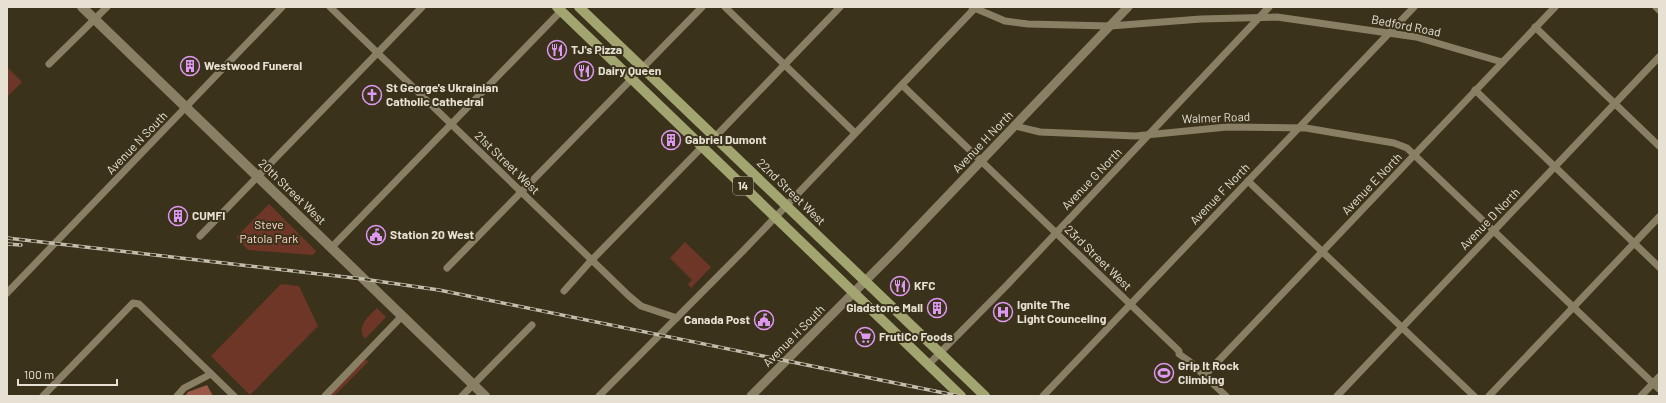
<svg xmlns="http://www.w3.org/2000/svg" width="1666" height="403" font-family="Barlow,sans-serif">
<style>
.green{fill:#6d3626}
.forest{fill:#9a5946}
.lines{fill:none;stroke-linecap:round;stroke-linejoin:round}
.minor{stroke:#897f65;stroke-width:7}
.tertiary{stroke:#897f65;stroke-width:9}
.secondary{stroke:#897f65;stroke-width:10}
.primary{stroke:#a3a570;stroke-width:10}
.rail-casing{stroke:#c3bdad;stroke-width:3.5}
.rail{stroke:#3b321b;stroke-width:2;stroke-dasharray:6;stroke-linecap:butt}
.labels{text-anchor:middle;stroke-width:4;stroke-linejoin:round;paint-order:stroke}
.shield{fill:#3b321b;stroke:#b3ac9c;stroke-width:1}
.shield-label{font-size:11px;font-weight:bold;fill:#e6e1d3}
.street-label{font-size:12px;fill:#e6e1d3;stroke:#3b321b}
.poi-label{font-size:12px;font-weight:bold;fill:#e6e1d3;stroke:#3b321b;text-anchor:start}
.park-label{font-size:12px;fill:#fed6ca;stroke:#3b321b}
</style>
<rect width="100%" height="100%" fill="#3b321b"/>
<g class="green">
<path d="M7 67 22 82 7 97Z"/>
<path d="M269 204 316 251 313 255 248 250 236 237Z"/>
<path d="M685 242 711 267 691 288 688 284 692 280 670 258Z"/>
<path d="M281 284 299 286 318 326 250 395 211 356Z"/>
<path d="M377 308 386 317 365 339C356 326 368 317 377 308Z"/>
<path d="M364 360 369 361 334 396H329Z"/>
</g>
<path class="forest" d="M207 385 213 396H185L188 392Z"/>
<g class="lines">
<g class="minor">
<path d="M330 7 629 296 641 306 677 318"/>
<path d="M725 7 855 133"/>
<path d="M972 7 1005 21 1028 24 1110 26 1201 19 1277 17 1416 37 1502 62"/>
<path d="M1656 7 1659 10"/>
<path d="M1535 27 1659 146"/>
<path d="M49 64 107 7"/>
<path d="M902 85 1179 351V354L1189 361 1226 396"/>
<path d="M1475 90 1659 267"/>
<path d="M1015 126 1040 132 1136 136 1227 127 1306 128 1394 143 1407 148 1659 389"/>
<path d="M715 137 840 7"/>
<path d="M1248 181 1474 396"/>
<path d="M200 236 422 7"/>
<path d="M331 248 561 11"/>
<path d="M447 268 702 7"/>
<path d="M564 291 588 264 702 147"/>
<path d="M7 293 282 7"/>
<path d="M928 365 1008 284 1269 7"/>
<path d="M1205 375 1555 7"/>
<path d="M43 396 133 303 139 304 234 396"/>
<path d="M177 396 184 388 211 374"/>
<path d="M325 396 402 316"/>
<path d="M462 396 532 325"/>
<path d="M599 396 743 251 976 7"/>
<path d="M1043 396 1414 7"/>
<path d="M1337 396 1659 57"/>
<path d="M1489 396 1659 217"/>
<path d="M1641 396 1659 377"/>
</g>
<path class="tertiary" d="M751 396 898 248 1128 7"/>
<path class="secondary" d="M82 7 485 396"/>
<g class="primary">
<path d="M557 7 961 396"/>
<path d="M579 7 985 396"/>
</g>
<defs>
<g id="rail">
<path d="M7 238 363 279 439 290 959 396"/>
<path d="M7 244 21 245"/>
</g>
</defs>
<use href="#rail" class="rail-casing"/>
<use href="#rail" class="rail"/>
</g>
<defs>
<symbol id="restaurant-ring" viewBox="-11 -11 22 22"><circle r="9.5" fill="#3b321b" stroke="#de98f2" stroke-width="1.5"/><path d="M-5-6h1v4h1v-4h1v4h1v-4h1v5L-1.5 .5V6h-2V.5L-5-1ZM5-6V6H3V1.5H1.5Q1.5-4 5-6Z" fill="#de98f2"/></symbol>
<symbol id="building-ring" viewBox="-11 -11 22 22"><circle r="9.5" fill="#3b321b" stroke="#de98f2" stroke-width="1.5"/><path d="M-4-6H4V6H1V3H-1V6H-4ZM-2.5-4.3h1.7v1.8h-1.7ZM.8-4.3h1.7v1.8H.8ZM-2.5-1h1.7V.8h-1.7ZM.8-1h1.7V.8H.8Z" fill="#de98f2"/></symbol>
<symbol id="church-ring" viewBox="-11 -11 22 22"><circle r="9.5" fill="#3b321b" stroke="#de98f2" stroke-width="1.5"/><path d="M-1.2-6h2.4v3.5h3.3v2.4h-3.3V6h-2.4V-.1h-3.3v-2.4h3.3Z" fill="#de98f2"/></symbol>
<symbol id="civic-ring" viewBox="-11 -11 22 22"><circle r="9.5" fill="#3b321b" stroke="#de98f2" stroke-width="1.5"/><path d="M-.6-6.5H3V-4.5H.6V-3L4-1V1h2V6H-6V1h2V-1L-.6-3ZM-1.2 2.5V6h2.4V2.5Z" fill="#de98f2"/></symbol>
<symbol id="hospital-ring" viewBox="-11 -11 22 22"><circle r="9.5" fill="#3b321b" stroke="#de98f2" stroke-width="1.5"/><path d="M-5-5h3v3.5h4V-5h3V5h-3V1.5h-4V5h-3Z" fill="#de98f2"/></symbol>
<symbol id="supermarket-ring" viewBox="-11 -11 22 22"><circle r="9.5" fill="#3b321b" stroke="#de98f2" stroke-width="1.5"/><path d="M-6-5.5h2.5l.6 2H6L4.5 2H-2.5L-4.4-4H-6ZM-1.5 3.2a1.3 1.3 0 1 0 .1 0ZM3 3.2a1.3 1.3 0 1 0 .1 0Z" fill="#de98f2"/></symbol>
<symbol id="stadium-ring" viewBox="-11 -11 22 22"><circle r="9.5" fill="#3b321b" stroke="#de98f2" stroke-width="1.5"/><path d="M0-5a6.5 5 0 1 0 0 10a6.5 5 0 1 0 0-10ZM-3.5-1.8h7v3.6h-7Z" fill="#de98f2"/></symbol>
</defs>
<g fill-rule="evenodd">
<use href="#restaurant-ring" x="546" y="39" width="22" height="22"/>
<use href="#building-ring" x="179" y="55" width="22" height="22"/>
<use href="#restaurant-ring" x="573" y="60" width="22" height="22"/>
<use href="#church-ring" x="361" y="84" width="22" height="22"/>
<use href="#building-ring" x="660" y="129" width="22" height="22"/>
<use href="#building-ring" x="167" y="205" width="22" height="22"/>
<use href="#civic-ring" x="365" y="224" width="22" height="22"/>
<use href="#restaurant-ring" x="889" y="275" width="22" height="22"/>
<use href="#building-ring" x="926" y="297" width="22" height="22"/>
<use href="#hospital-ring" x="992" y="301" width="22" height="22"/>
<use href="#civic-ring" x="753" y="309" width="22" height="22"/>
<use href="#supermarket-ring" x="854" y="326" width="22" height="22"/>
<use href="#stadium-ring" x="1153" y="362" width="22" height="22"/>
</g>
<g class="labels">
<rect class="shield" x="733" y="177" width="20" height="18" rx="3"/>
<g class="shield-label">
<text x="743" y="190">14</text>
</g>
<g class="street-label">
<text transform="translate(1406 26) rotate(11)" y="4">Bedford Road</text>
<text transform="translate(1216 118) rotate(-2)" y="4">Walmer Road</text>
<text transform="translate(983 142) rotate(-46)" y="4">Avenue H North</text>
<text transform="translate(137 143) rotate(-46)" y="4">Avenue N South</text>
<text transform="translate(507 163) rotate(44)" y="4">21st Street West</text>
<text transform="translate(1092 179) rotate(-46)" y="4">Avenue G North</text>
<text transform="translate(1372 184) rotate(-46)" y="4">Avenue E North</text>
<text transform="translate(292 192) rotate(44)" y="4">20th Street West</text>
<text transform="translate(791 192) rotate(44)" y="4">22nd Street West</text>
<text transform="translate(1220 194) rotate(-46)" y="4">Avenue F North</text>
<text transform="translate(1490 219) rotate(-46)" y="4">Avenue D North</text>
<text transform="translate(1098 258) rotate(44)" y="4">23rd Street West</text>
<text transform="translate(794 336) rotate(-45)" y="4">Avenue H South</text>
</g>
<g class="poi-label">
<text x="571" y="54">TJ's Pizza</text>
<text x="204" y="70">Westwood Funeral</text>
<text x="598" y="75">Dairy Queen</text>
<text x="386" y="92">St George's Ukrainian<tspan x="386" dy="14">Catholic Cathedral</tspan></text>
<text x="685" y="144">Gabriel Dumont</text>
<text x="192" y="220">CUMFI</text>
<text x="390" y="239">Station 20 West</text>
<text x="914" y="290">KFC</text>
<text x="1017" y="309">Ignite The<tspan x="1017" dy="14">Light Counceling</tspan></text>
<text x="923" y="312" text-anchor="end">Gladstone Mall</text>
<text x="750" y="324" text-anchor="end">Canada Post</text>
<text x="879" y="341">FrutiCo Foods</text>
<text x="1178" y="370">Grip It Rock<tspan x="1178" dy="14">Climbing</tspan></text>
</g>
<g class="park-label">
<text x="269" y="229">Steve<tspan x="269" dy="14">Patola Park</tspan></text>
</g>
</g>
<rect width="1666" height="403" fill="none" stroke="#e6e1d3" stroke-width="16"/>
<path d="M18 379v6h99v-6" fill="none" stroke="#e6e1d3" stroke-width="2"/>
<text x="24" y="379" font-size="12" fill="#e6e1d3" stroke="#3b321b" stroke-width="3" paint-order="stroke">100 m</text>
</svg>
